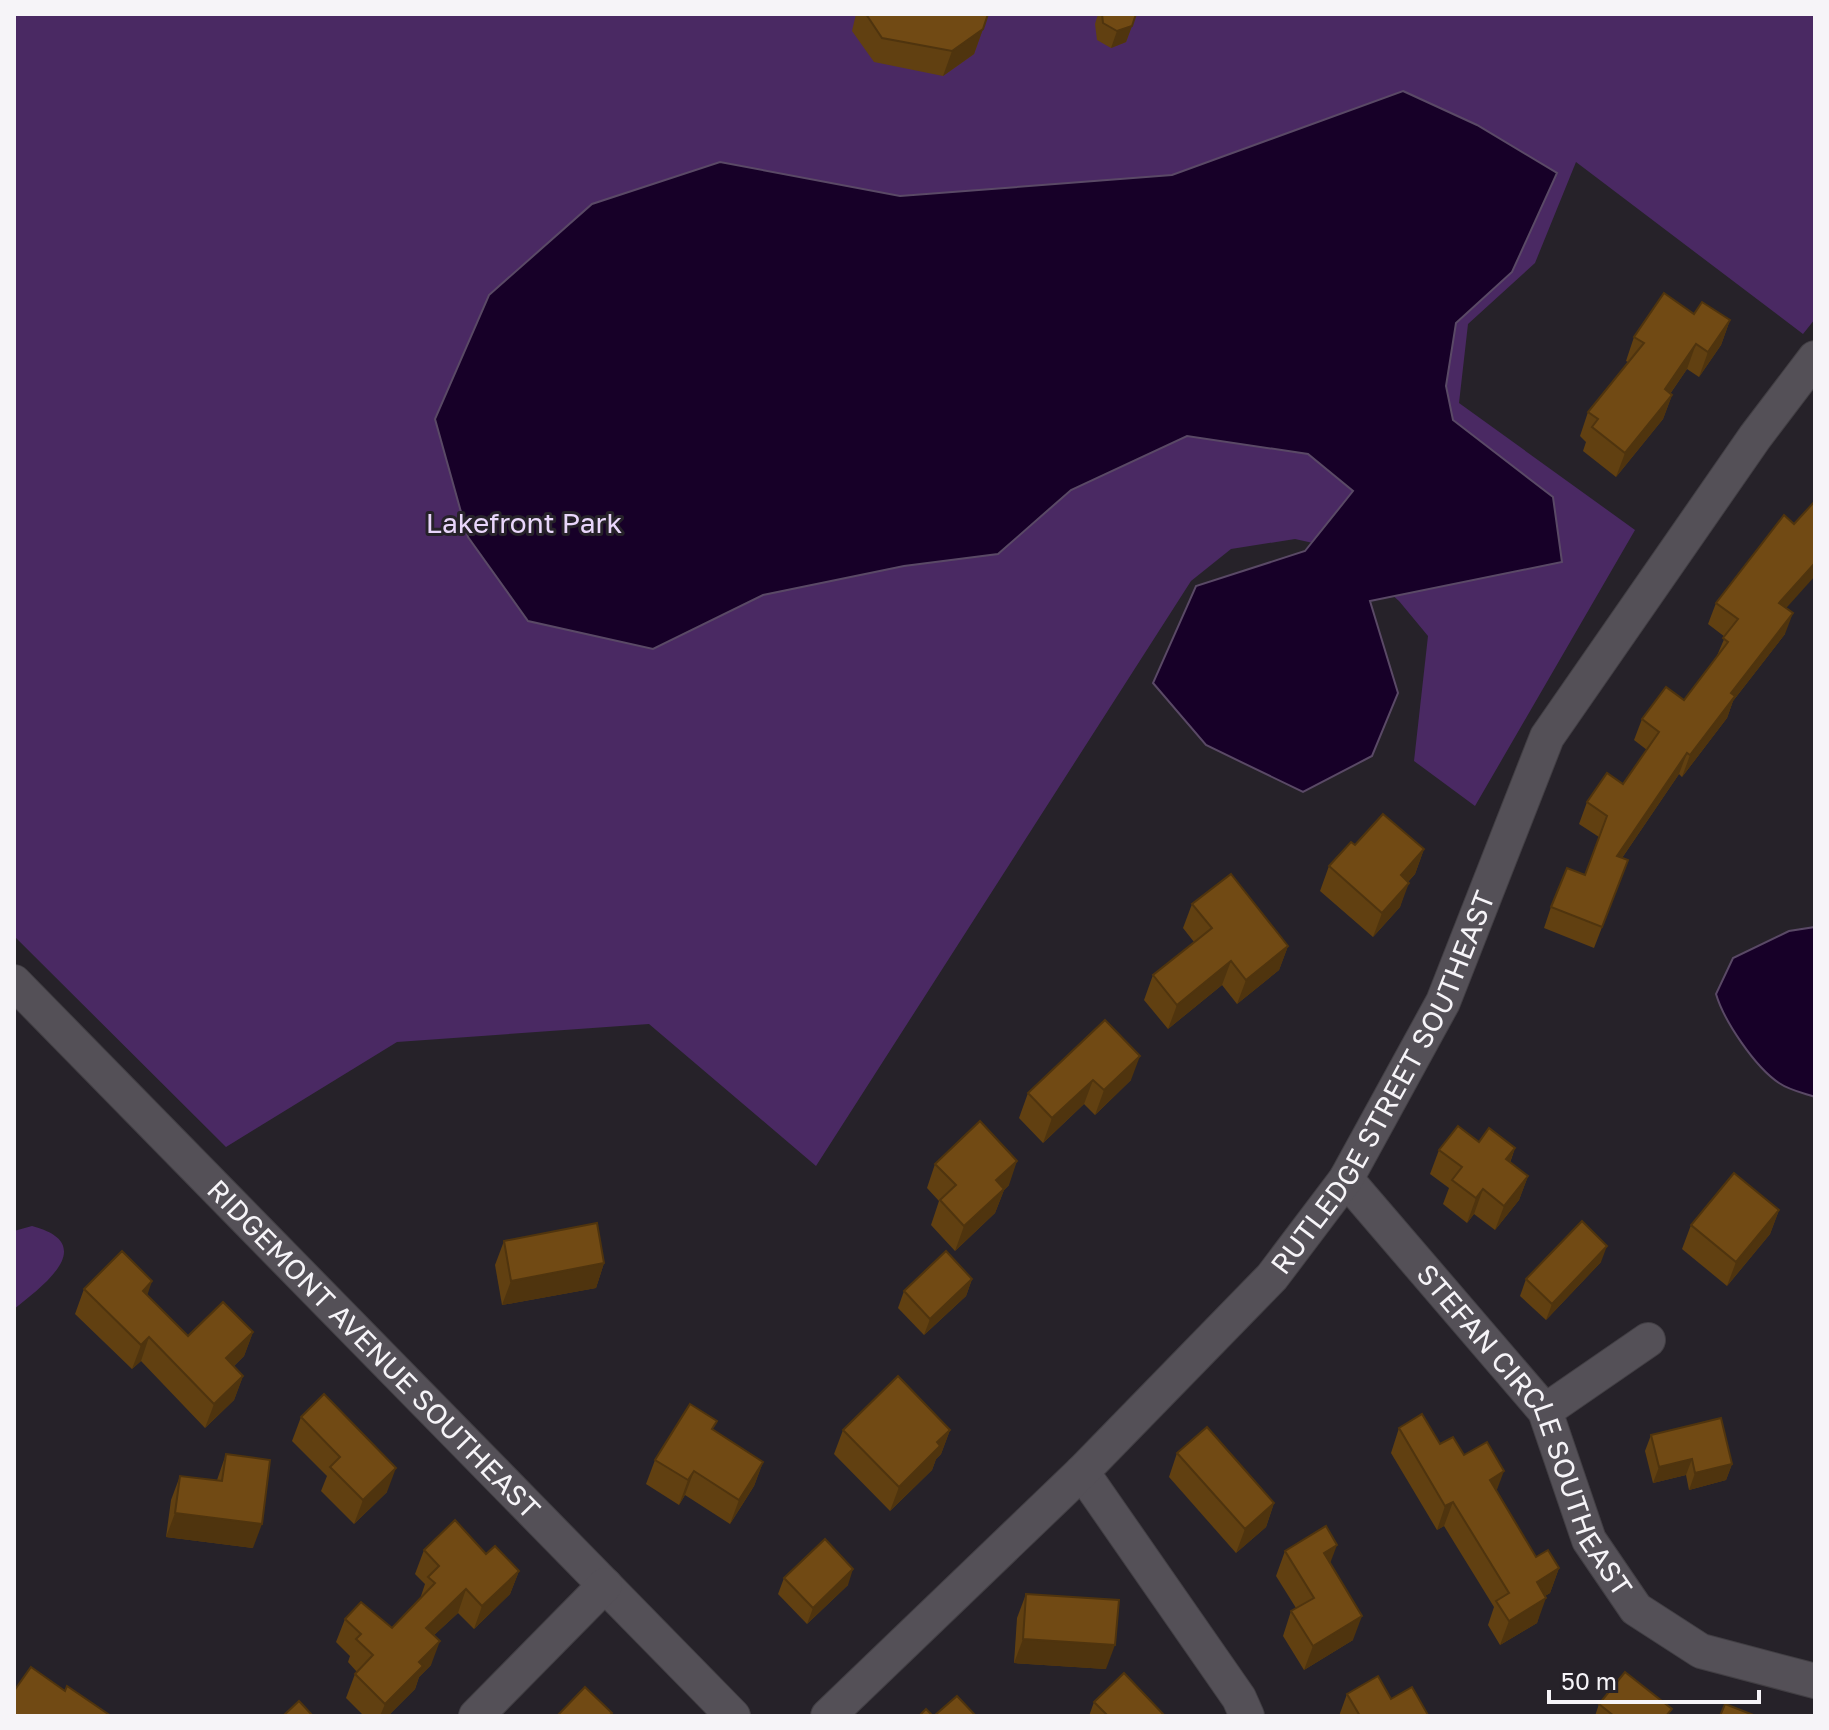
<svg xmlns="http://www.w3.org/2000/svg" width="1829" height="1730" font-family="'Golos Text',sans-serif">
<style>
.green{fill:#4a2963}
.water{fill:#170028;stroke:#5a4966;stroke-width:2}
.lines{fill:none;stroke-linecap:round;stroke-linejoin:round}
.minor-casing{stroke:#423f44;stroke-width:36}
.minor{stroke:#545057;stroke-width:34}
.wall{fill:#614011}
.shaded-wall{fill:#4f340e}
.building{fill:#714a14;stroke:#4f340e;stroke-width:2}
.labels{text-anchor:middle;stroke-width:6;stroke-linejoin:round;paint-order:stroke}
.park-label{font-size:28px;fill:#e9d6fb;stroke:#262229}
.street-label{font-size:28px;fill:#f6f4f8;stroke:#262229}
</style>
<rect width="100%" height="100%" fill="#262229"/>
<g class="green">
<path d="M14 14H1815V319L1803 334 1576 162 1535 263 1468 324 1459 403 1635 530 1475 806 1414 761 1428 636 1399 601 1340 549 1295 539 1231 549 1191 581 816 1166 649 1024 397 1042 226 1147 14 936Z"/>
<path d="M32 1226C100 1244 43 1286 14 1309V1231Z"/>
</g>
<g class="water">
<path d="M1403 91 1477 125 1557 173 1512 272 1456 323 1446 386 1453 420 1553 497 1562 562 1370 601 1398 693 1372 756 1303 792 1206 745 1153 683 1196 586 1305 551 1353 491 1308 454 1187 436 1071 490 998 554 904 566 763 595 653 649 528 621 468 537 435 419 489 295 592 204 720 162 900 196 1172 175Z"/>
<path d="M1815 927V1097C1803 1093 1789 1090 1779 1083 1755 1067 1724 1021 1716 994L1733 958 1789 931Z"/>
</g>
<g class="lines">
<defs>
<g id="minor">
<path id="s1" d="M14 982 733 1716"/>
<path id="s2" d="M1346 1179 1545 1411 1589 1540 1636 1609 1701 1651 1815 1681"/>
<path d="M1545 1411 1648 1340"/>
<path d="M1082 1472 1239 1698 1247 1716"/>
<path d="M476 1716 605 1585"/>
<path id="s3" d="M828 1716 1082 1472 1272 1277 1346 1179 1443 1002 1547 737 1755 437 1815 358"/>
</g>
</defs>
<use href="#minor" class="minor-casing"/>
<use href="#minor" class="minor"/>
</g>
<g class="wall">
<path d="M856 14H988L974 54 943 76 874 62 852 31Z"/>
<path d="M1098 14H1136L1126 42 1111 48 1097 40 1095 24Z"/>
<path d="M1694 314 1730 320 1721 345 1699 377 1687 369 1670 394 1672 395 1663 419 1616 477 1583 451 1586 442 1580 436 1588 412 1628 362 1626 361 1634 337Z"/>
<path d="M1716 603 1786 608 1785 634 1733 701 1727 718 1682 777 1679 774 1622 858 1628 860 1594 948 1544 928 1551 907 1585 875 1599 837 1579 824 1587 802 1623 784 1647 750 1634 740 1642 719 1684 700 1716 658 1725 637 1708 624Z"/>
<path d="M1355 845 1424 849 1415 874 1408 882 1400 907 1373 937 1320 891 1329 866Z"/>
<path d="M1192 904 1288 946 1279 970 1237 1004 1222 985 1168 1029 1144 1000 1153 975 1194 942 1183 928Z"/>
<path d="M1105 1020 1131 1080 1095 1115 1084 1104 1043 1143 1019 1118 1028 1093Z"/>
<path d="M1479 1142 1515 1148 1510 1163 1528 1176 1519 1200 1495 1230 1474 1214 1467 1223 1443 1204 1449 1188 1430 1174 1439 1150Z"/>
<path d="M935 1164 1009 1185 1004 1190 995 1213 955 1251 931 1225 939 1201 927 1188Z"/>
<path d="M1779 1210 1770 1234 1727 1286 1682 1249 1691 1225Z"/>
<path d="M504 1241 604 1263 596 1288 502 1305 495 1265Z"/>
<path d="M1601 1262 1546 1320 1520 1296 1526 1279Z"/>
<path d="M972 1279 966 1296 924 1335 898 1308 904 1291Z"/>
<path d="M84 1289 147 1295 188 1336 253 1332 244 1356 234 1366 243 1376 234 1400 205 1428 141 1361 132 1369 75 1314Z"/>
<path d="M301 1417 387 1492 354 1524 321 1491 327 1476 292 1441Z"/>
<path d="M1399 1428 1440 1444 1464 1455 1497 1491 1536 1557 1559 1568 1550 1593 1545 1596 1537 1623 1500 1645 1488 1625 1494 1607 1444 1526 1437 1530 1391 1453Z"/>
<path d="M714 1430 763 1462 754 1486 730 1524 685 1495 679 1505 646 1484 655 1460Z"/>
<path d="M843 1430H950L941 1454 936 1459 932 1470 890 1511 834 1454Z"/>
<path d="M1651 1435 1732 1464 1726 1480 1689 1490 1686 1475 1653 1483 1645 1451Z"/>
<path d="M1177 1453 1274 1503 1266 1527 1236 1553 1169 1477Z"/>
<path d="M226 1454 253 1548 166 1537 171 1500 180 1476 217 1480Z"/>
<path d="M424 1550 486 1554 519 1571 510 1594 474 1629 458 1613 434 1635 431 1665 419 1677 415 1689 388 1716H364L346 1698 355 1674 357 1672 348 1662 350 1656 336 1642 345 1619 392 1628 420 1599 425 1584 415 1574Z"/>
<path d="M1285 1551 1330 1563 1353 1640 1304 1670 1283 1636 1291 1611 1296 1608 1276 1576Z"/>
<path d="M784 1578 848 1585 807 1624 778 1594Z"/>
<path d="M1026 1594 1106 1669 1014 1663 1017 1618Z"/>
<path d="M1347 1694 1391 1699 1427 1716H1339Z"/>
<path d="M1094 1702 1165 1716H1089Z"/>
<path d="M1599 1704 1669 1716H1595Z"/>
</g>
<g class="shaded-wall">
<path d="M1132 26 1126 42 1111 48 1117 31Z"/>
<path d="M983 29 974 54 943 76 952 51Z"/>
<path d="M1730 320 1721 345 1699 377 1708 352Z"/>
<path d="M1696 344 1687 369 1656 414 1665 389Z"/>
<path d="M1672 395 1663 419 1616 477 1625 453Z"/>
<path d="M1815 563V576L1772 624 1779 603Z"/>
<path d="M1793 613 1785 634 1733 701 1727 718 1682 777 1690 755 1731 693Z"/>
<path d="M1687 753 1679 774 1609 877 1617 856Z"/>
<path d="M1424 849 1415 874 1392 899 1401 875Z"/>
<path d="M1409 883 1400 907 1373 937 1382 913Z"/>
<path d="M1288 946 1279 970 1237 1004 1246 980Z"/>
<path d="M1231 961 1222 985 1168 1029 1177 1005Z"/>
<path d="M1140 1056 1131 1080 1095 1115 1104 1090Z"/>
<path d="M1093 1080 1084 1104 1043 1143 1052 1118Z"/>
<path d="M1515 1148 1506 1173V1159Z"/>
<path d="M1017 1161 1009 1185 1004 1190 995 1213 955 1251 964 1226 996 1180Z"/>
<path d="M1528 1176 1519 1200 1495 1230 1504 1206Z"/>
<path d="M1483 1189 1474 1214 1467 1223 1476 1198Z"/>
<path d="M1779 1210 1770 1234 1727 1286 1736 1262Z"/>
<path d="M1607 1246 1601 1262 1546 1320 1552 1304Z"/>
<path d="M604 1263 596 1288 502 1305 511 1281Z"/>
<path d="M972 1279 966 1296 924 1335 930 1319Z"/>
<path d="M152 1281 144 1305 143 1291Z"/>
<path d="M253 1332 244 1356 217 1382 226 1358Z"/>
<path d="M149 1337 141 1361 132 1369 141 1345Z"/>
<path d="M243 1376 234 1400 205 1428 214 1404Z"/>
<path d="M950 1430 941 1454 936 1459 932 1470 890 1511 899 1487 937 1442Z"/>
<path d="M1692 1459 1686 1475 1653 1483 1659 1467Z"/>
<path d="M763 1462 754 1486 730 1524 739 1500Z"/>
<path d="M1732 1464 1726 1480 1689 1490 1695 1473Z"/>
<path d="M396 1468 387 1492 354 1524 363 1500Z"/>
<path d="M694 1471 685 1495 679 1505 688 1480Z"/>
<path d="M1504 1471 1495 1495 1490 1480Z"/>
<path d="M1453 1502 1444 1526 1437 1530 1445 1506Z"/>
<path d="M1274 1503 1266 1527 1236 1553 1245 1529Z"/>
<path d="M175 1513 262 1524 253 1548 166 1537Z"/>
<path d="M1337 1545 1328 1569 1324 1553Z"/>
<path d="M1559 1568 1550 1593 1528 1606 1537 1582Z"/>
<path d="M853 1569 848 1585 807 1624 813 1608Z"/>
<path d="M519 1571 510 1594 474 1629 482 1606Z"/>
<path d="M466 1589 458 1613 417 1651 426 1628Z"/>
<path d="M1546 1598 1537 1623 1500 1645 1509 1621Z"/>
<path d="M1362 1616 1353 1640 1304 1670 1313 1646Z"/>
<path d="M1023 1639 1115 1645 1106 1669 1014 1663Z"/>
<path d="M440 1641 431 1665 419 1677 415 1689 388 1716H380L385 1704 419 1662Z"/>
</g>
<g class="building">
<path d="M866 14H988L983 29 952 51 882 38Z"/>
<path d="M1102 14H1136L1132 26 1117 31 1103 23Z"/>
<path d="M1664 293 1694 314 1702 302 1730 320 1708 352 1696 344 1665 389 1672 395 1625 453 1592 427 1598 419 1588 412 1644 343 1634 337Z"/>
<path d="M1815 501V563L1779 603 1793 613 1731 693 1735 696 1690 755 1687 753 1617 856 1628 860 1602 927 1551 907 1567 868 1585 875 1607 816 1587 802 1607 773 1623 784 1659 732 1642 719 1666 687 1684 700 1728 642 1723 638 1738 619 1716 603 1784 515 1794 524Z"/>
<path d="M1383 814 1424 849 1401 875 1409 883 1382 913 1329 866 1351 842 1355 845Z"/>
<path d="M1231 874 1288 946 1246 980 1231 961 1177 1005 1153 975 1212 928 1192 904Z"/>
<path d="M1105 1020 1140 1056 1104 1090 1093 1080 1052 1118 1028 1093Z"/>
<path d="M980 1121 1017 1161 996 1180 1004 1189 964 1226 940 1200 956 1185 935 1164Z"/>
<path d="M1458 1126 1479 1142 1489 1128 1515 1148 1506 1159 1528 1176 1504 1206 1483 1189 1476 1198 1452 1180 1462 1167 1439 1150Z"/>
<path d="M1734 1173 1779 1210 1736 1262 1691 1225Z"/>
<path d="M1582 1221 1607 1246 1552 1304 1526 1279Z"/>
<path d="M597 1223 604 1263 511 1281 504 1241Z"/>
<path d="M122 1251 152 1281 143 1291 188 1336 223 1302 253 1332 226 1358 243 1376 214 1404 149 1337 141 1345 84 1289Z"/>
<path d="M946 1251 972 1279 930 1319 904 1291Z"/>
<path d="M898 1376 950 1430 937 1442 940 1446 899 1487 843 1430Z"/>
<path d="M324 1394 396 1468 363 1500 330 1467 340 1457 301 1417Z"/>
<path d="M690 1404 717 1421 712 1429 763 1462 739 1500 694 1471 688 1480 655 1460Z"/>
<path d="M1422 1414 1440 1444 1453 1437 1464 1455 1487 1442 1504 1471 1490 1480 1536 1557 1548 1550 1559 1568 1537 1582 1546 1598 1509 1621 1496 1601 1509 1593 1453 1502 1445 1506 1399 1428Z"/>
<path d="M1721 1418 1732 1464 1695 1473 1692 1459 1659 1467 1651 1435Z"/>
<path d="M1207 1427 1274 1503 1245 1529 1177 1453Z"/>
<path d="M226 1454 270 1460 262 1524 175 1513 180 1476 222 1481Z"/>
<path d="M455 1520 486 1554 495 1546 519 1571 482 1606 466 1589 426 1628 440 1641 419 1662 423 1666 385 1704 355 1674 373 1655 356 1639 361 1634 345 1619 361 1602 392 1628 435 1583 428 1577 439 1566 424 1550Z"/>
<path d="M1326 1526 1337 1545 1324 1553 1362 1616 1313 1646 1291 1611 1314 1598 1285 1551Z"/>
<path d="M825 1539 853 1569 813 1608 784 1578Z"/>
<path d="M1026 1594 1119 1600 1115 1645 1023 1639Z"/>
<path d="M31 1667 65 1691 67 1686 111 1716H14V1691Z"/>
<path d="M1625 1672 1672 1709 1666 1716H1614L1599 1704Z"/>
<path d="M1124 1673 1165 1716H1108L1094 1702Z"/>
<path d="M1378 1676 1391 1699 1412 1687 1428 1715 1426 1716H1360L1347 1694Z"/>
<path d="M585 1687 612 1713 609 1716H557Z"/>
<path d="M957 1696 976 1716H934Z"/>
<path d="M299 1701 313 1716H283Z"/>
<path d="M1725 1704 1756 1716H1720Z"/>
<path d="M926 1709 933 1716H919Z"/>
</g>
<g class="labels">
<g class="park-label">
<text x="524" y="533">Lakefront Park</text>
</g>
<g class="street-label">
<text dy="10" stroke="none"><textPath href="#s3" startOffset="850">RUTLEDGE STREET SOUTHEAST</textPath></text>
<text dy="10" stroke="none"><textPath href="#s1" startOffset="514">RIDGEMONT AVENUE SOUTHEAST</textPath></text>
<text dy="10" stroke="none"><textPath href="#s2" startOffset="312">STEFAN CIRCLE SOUTHEAST</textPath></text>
</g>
</g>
<rect width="1829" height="1730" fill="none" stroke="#f6f4f8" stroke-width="32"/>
<path d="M1549 1690v12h210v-12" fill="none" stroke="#f6f4f8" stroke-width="4"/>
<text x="1561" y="1690" font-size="24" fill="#f6f4f8" stroke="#262229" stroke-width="6" paint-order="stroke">50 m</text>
</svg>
